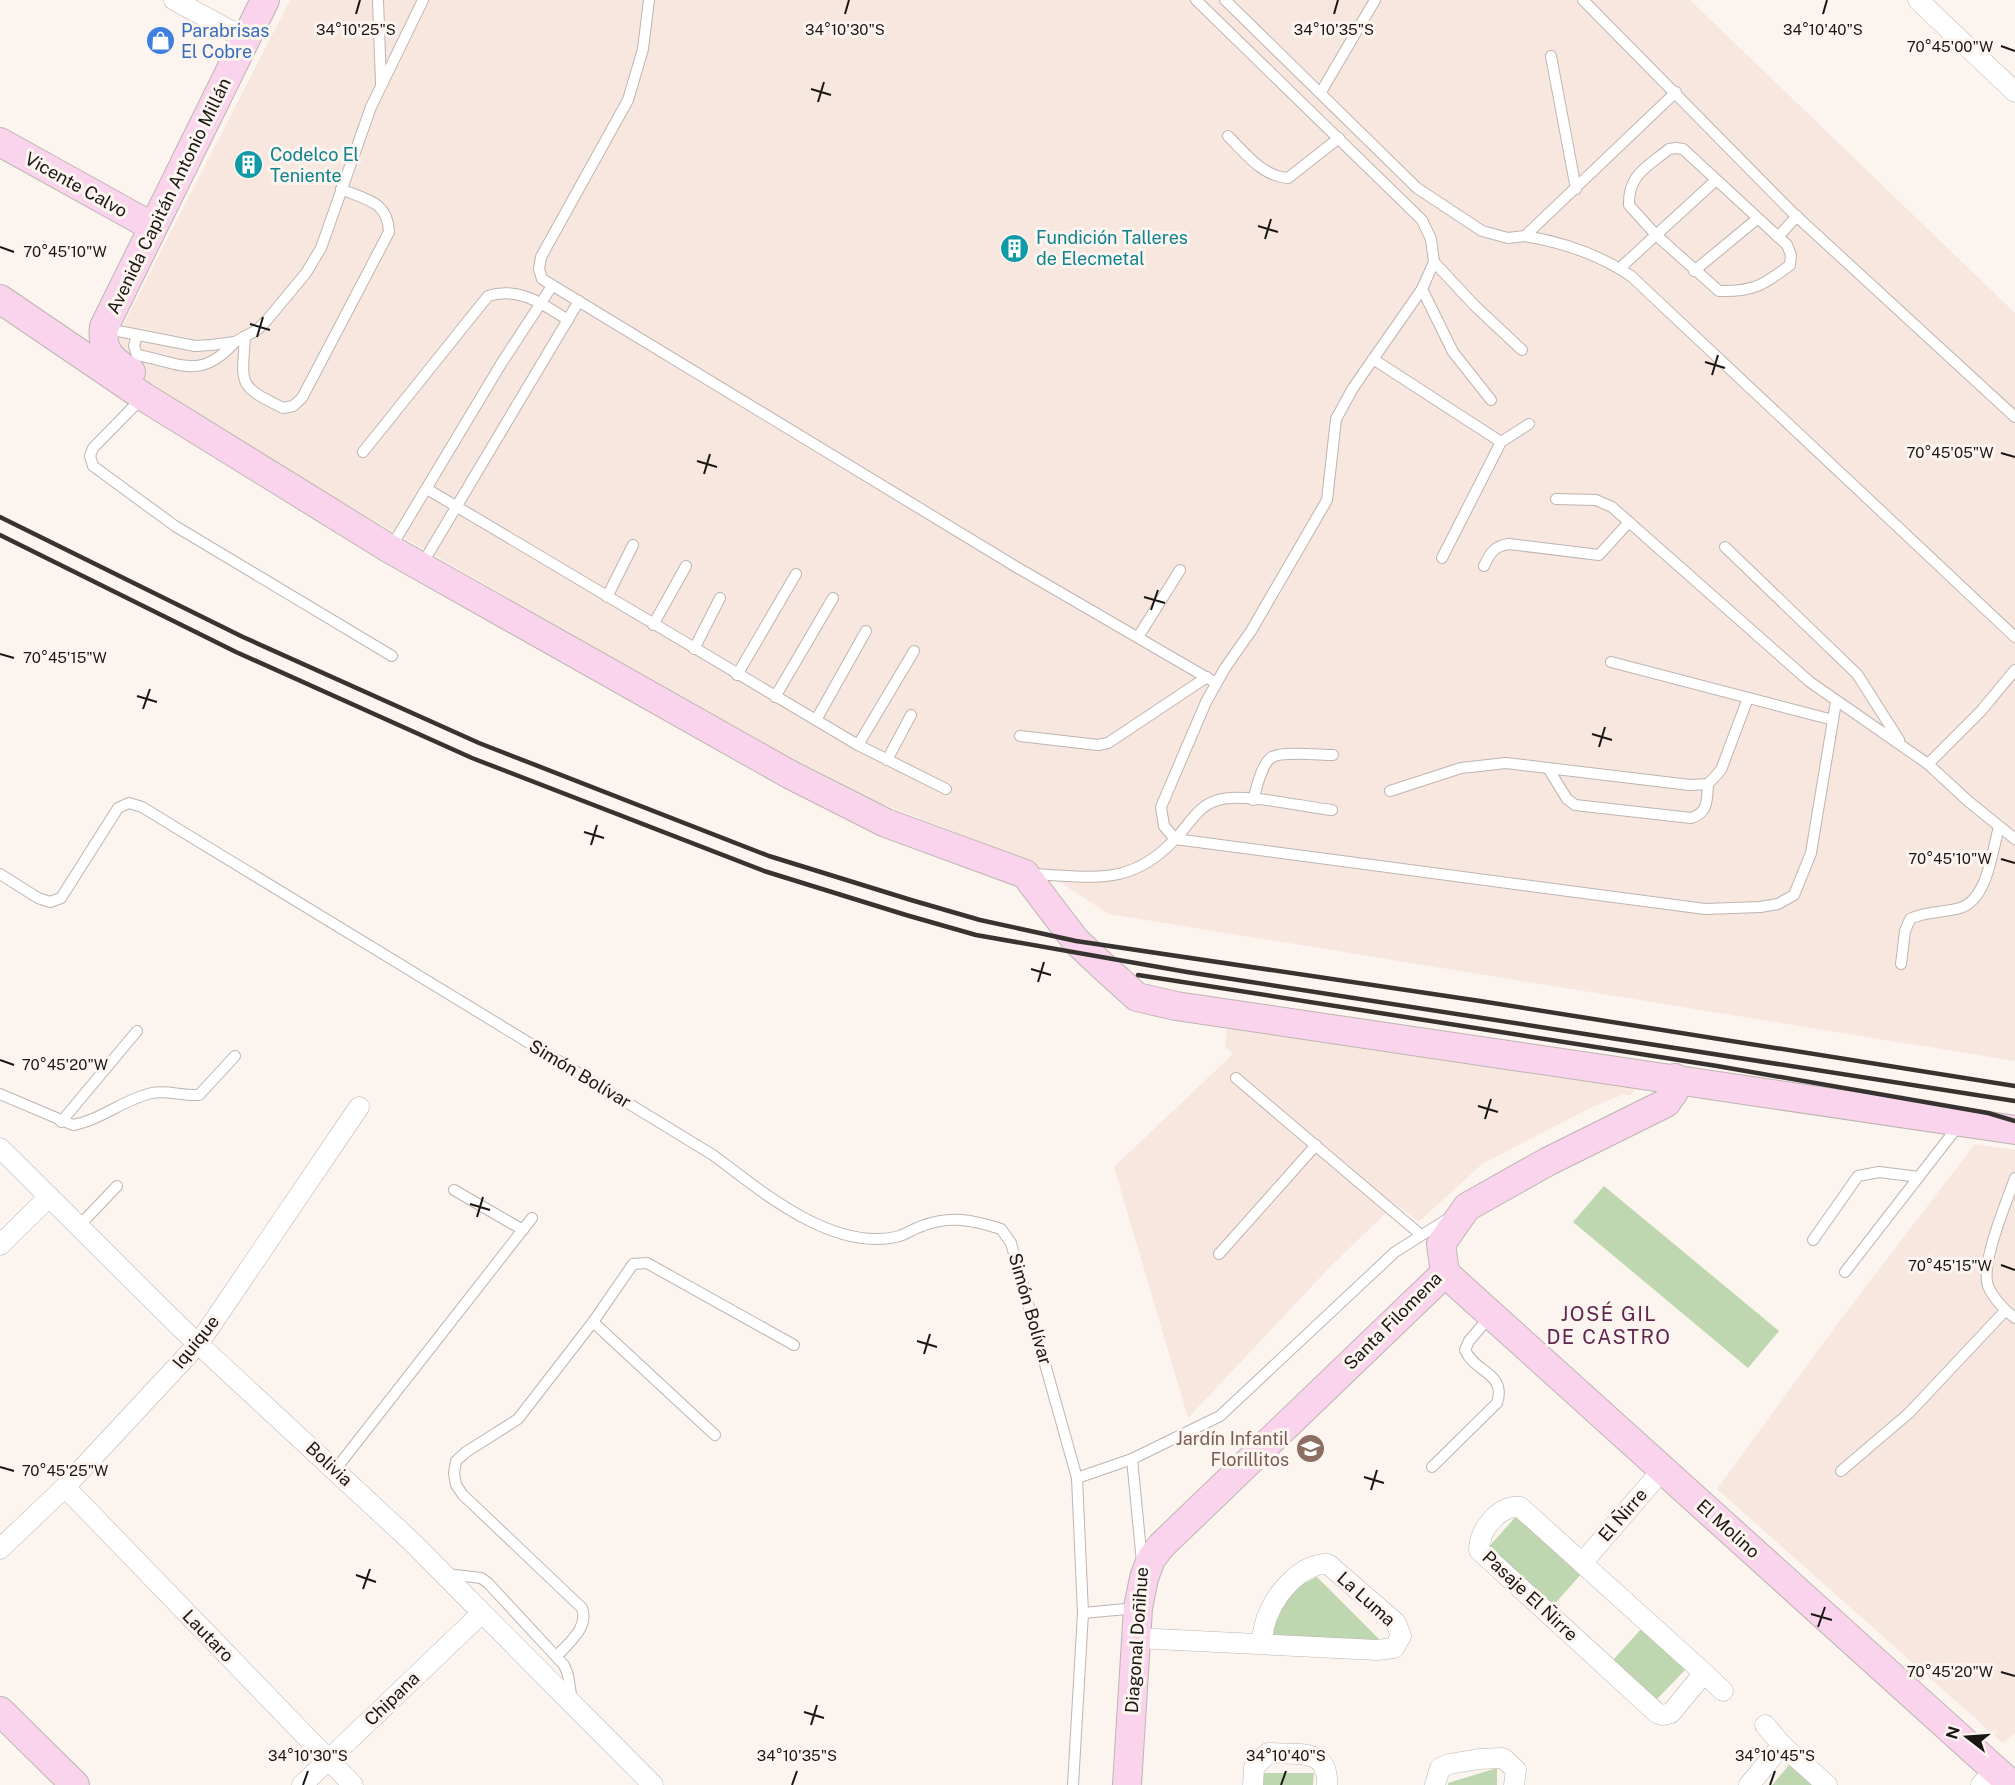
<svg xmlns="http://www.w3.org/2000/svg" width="2015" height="1785" font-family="'Public Sans',sans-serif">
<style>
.built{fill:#f8e7df}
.green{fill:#bfd7b0}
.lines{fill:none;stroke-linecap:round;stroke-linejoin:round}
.lane-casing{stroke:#bdb5b1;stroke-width:12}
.street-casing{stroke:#bdb5b1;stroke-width:21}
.secondary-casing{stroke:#bdb5b1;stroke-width:30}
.lane{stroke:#fff;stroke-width:10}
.street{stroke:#fff;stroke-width:20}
.secondary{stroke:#f9d4ec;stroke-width:28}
.rail{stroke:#373331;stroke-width:4.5}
.ticks{fill:none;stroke:#191614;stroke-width:2}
.labels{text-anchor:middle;stroke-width:6;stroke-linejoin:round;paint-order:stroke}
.shop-label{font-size:18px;fill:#366cbe;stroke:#fcf4ef;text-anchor:start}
.culture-label{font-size:18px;fill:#0d838f;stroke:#fcf4ef;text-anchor:start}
.street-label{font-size:18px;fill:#191614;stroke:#fcf4ef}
.education-label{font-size:18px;fill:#785e54;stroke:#fcf4ef;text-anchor:end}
.neighbourhood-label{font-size:20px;letter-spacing:1.5px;fill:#5f264f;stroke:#fcf4ef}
.ticks-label{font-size:15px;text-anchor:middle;fill:#191614;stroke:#fcf4ef;stroke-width:6;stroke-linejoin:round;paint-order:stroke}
</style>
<rect width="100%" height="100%" fill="#fcf4ef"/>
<g class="built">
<path d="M290 0H1690L2015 313V1061L1109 914 1022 858 831 784 103 364Z"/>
<path d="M1228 1020 1635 1088 1632 1095H1622L1592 1107 1482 1164 1422 1219 1418 1221 1395 1204 1329 1268 1188 1418 1114 1167 1233 1054 1225 1046Z"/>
<path d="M1975 1144 2015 1150V1733L2003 1743 1717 1489 1841 1319Z"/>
</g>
<g class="green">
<path d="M1604 1186 1779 1331 1748 1368 1573 1222Z"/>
<path d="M1519 1513 1583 1572 1551 1608 1486 1550Z"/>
<path d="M1317 1577 1383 1643 1274 1635C1271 1603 1290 1589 1317 1577Z"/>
<path d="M1643 1627 1687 1668 1656 1700 1613 1660Z"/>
<path d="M1790 1764 1812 1785H1772Z"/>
<path d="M1497 1768V1785H1448V1783Z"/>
<path d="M1264 1773H1314L1313 1785H1263Z"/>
</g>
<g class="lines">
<defs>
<g id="lane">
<path d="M378 0 381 83"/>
<path d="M649 0 643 49 628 100 541 257 539 269 542 279 1018 568 1216 683"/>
<path d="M1196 0 1422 220 1431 239 1434 262 1422 289 1353 388 1336 419 1327 500 1251 631 1225 668 1206 702 1161 807 1164 826 1175 839 1705 909 1760 907 1778 904 1794 895 1811 853 1836 702"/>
<path d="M1225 0 1417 188 1482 231 1508 238 1525 236 1676 92"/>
<path d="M1583 0 1793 213 2015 417"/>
<path d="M1551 56 1576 189"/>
<path d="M1321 92 1375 0"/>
<path d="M1228 136C1246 154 1262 176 1288 178L1339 138"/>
<path d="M1676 148 1683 149 1787 245 1791 255 1790 265C1764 285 1753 292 1719 291L1656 235 1629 205C1628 175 1647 167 1669 149Z"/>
<path d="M1525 236C1561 242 1600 255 1631 276L2015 637"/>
<path d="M1778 237 1797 216"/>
<path d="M1434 262 1475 306 1522 350"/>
<path d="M1620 268 1715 181"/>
<path d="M1694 271 1757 219"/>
<path d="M1422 289 1453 352 1491 400"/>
<path d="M118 331 195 346 211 345 235 342 257 330 267 320 306 273 321 248 371 107 423 0"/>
<path d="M137 335 134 346 137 355C181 363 200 381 235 342"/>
<path d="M245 336C242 386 237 385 283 408L293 406 302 398 389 232C388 201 366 200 341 189"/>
<path d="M1373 359 1501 442"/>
<path d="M143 397 93 448 90 456 93 466 175 526 392 656"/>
<path d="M363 452 488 296C518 286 543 304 568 320"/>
<path d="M427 489 858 745 946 789"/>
<path d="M1556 499 1596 500 1612 507 1810 682 1928 764 1968 801 2015 839"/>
<path d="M1725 547 1857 674 1899 740"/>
<path d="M390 549 501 364 552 286"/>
<path d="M1442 558 1501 442 1529 424"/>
<path d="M421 566 579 301"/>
<path d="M1484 566C1490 553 1494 546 1509 544L1599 555 1629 522"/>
<path d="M607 597 633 545"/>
<path d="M653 625 686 566"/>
<path d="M1138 637 1180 570"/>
<path d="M694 649 720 598"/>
<path d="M1611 662 1833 720"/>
<path d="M737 675 796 574"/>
<path d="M775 697 833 598"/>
<path d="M816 720 866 631"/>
<path d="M1020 736 1098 745 1108 743 1207 677"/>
<path d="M858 745 914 651"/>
<path d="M887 760 911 715"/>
<path d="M1928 764 1981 711 2015 670"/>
<path d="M1548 768 1567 799 1575 805 1691 818C1708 813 1707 801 1708 784"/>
<path d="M1390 791 1461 768 1506 763 1690 785 1708 784 1721 770 1748 698"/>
<path d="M1253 800C1257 788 1261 764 1272 757 1283 751 1319 755 1333 755"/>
<path d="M0 874 38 898 50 902 61 898 118 808 129 803 142 807 713 1155C761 1191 831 1251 896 1237 905 1235 913 1229 922 1226 950 1215 973 1220 1001 1229L1011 1243 1077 1478 1083 1613 1073 1785"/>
<path d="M1031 874C1091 876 1130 888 1175 839 1190 824 1197 806 1218 800 1242 792 1304 807 1332 810"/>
<path d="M1901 964 1905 931 1910 919C1926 911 1943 913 1960 908 1988 899 1992 851 1999 827"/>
<path d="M1236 1078 1421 1235"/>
<path d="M0 1094 73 1125C101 1120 124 1099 152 1093 167 1090 183 1096 199 1095L235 1056"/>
<path d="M61 1122 137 1031"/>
<path d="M2015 1178C2007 1201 1980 1264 1988 1286 1993 1298 2005 1311 2015 1318"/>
<path d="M454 1190 523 1230"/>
<path d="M79 1226 117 1186"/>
<path d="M1813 1240 1858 1176 1879 1172 1919 1177"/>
<path d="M1219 1254 1316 1145"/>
<path d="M1845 1272 1959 1125"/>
<path d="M593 1322 715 1435"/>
<path d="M1132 1459 1142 1562"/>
<path d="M1432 1467 1497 1403C1507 1373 1475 1373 1465 1350L1469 1341 1491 1315"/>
<path d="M335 1470 532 1218"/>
<path d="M1841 1471 1909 1413 2005 1311"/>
<path d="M1077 1478 1132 1459 1220 1416 1395 1252 1449 1218"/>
<path d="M447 1574 481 1578 488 1583 564 1665 568 1675 572 1701"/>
<path d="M1083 1613 1137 1608"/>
<path d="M557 1656C569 1642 589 1628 582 1608L463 1495 456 1485 454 1473 456 1461 466 1452 518 1419 593 1322 633 1264 647 1263 794 1345"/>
</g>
<g id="street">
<path d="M174 0 246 39"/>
<path d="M1918 0 2015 92"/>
<path d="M0 1148 181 1328 412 1542 653 1785"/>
<path d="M0 1245 49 1197"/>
<path d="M65 1487 353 1785"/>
<path d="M0 1549 65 1487 199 1343 359 1107"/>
<path d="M1583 1562 1663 1469"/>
<path d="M1136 1638 1377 1650 1394 1648 1401 1636 1396 1623 1328 1564C1302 1563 1277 1592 1268 1615 1264 1623 1263 1634 1261 1643"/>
<path d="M1704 1673 1671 1713 1663 1715 1657 1713 1479 1550C1479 1530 1499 1505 1520 1507L1704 1673 1723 1691"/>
<path d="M1765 1725 1782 1745 1827 1785"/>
<path d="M302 1785 482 1613"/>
<path d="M1253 1785 1254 1767 1268 1753C1297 1755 1329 1747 1327 1785"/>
<path d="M1435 1785 1440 1768 1449 1764 1479 1759 1503 1758 1516 1770 1514 1785"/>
<path d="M1749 1785 1782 1745"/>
<path d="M1981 1785 1995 1769"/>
</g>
<g id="secondary">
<path d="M0 142 153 227"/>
<path d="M0 299 144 397 390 549 789 774 886 823 1025 874 1076 941 1107 970 1137 997 1176 1006 2015 1130"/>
<path d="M131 372C112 361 101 351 104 327L265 0"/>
<path d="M1445 1273 2012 1785"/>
<path d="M0 1711 75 1785"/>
<path d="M1127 1785 1138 1608 1144 1578 1151 1559 1162 1545 1445 1273 1441 1244 1467 1207 1547 1162 1666 1103 1674 1092 1675 1078"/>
</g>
</defs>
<use href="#lane" class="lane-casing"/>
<use href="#street" class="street-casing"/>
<use href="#secondary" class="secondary-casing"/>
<use href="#lane" class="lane"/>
<use href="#street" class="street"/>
<use href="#secondary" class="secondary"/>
<g class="rail">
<path d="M0 517 243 637 479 743 769 856 911 900 980 920 1076 941 1480 1001 2015 1086"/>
<path d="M0 535 236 652 472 758 764 871 906 915 976 935 1187 972 2015 1101"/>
<path d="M1138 975 1717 1066 1988 1113 2015 1121"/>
</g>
</g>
<path class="ticks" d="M356 14 360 0M845 14 849 0M1334 14 1338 0M1823 14 1827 0M2001 46 2015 51M811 89 831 95M818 102 824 82M1258 226 1278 232M1265 239 1271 219M0 247 14 252M250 324 270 330M257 337 263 317M1705 362 1725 368M1712 375 1718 355M2001 453 2015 457M697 461 717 467M704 474 710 454M1144 597 1165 603M1151 610 1158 590M0 654 14 658M137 696 157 702M143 709 150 689M1592 734 1612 740M1599 747 1605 727M584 832 604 838M591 845 597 825M2001 859 2015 863M1031 969 1051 975M1038 982 1044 962M0 1060 14 1065M1478 1106 1498 1112M1485 1119 1491 1099M470 1204 490 1210M477 1217 483 1197M2001 1265 2015 1270M917 1341 937 1347M924 1354 930 1334M0 1467 14 1471M1364 1477 1384 1483M1371 1490 1377 1470M356 1575 376 1582M363 1589 370 1569M1811 1614 1832 1620M1818 1627 1825 1607M2001 1672 2015 1676M804 1712 824 1718M811 1725 817 1705M303 1785 308 1771M792 1785 797 1771M1281 1785 1286 1771M1770 1785 1775 1771"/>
<defs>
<symbol id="shop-disc" viewBox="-11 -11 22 22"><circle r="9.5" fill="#3f7fe0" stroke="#fcf4ef"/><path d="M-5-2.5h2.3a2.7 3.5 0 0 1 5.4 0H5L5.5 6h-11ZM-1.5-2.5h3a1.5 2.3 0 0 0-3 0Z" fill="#fff"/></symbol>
<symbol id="building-disc" viewBox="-11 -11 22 22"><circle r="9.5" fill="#0f9aa8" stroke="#fcf4ef"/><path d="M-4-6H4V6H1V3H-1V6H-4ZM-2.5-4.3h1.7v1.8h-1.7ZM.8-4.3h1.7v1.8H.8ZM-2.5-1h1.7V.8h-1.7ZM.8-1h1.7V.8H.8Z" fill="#fff"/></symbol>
<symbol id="school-disc" viewBox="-11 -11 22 22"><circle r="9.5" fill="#8d6e63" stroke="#fcf4ef"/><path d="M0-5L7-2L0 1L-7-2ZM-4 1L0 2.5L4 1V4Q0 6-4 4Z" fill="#fff"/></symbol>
</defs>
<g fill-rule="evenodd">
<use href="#shop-disc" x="144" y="24" width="33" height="33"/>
<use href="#building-disc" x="232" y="148" width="33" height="33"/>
<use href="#building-disc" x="998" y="232" width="33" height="33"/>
<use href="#school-disc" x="1294" y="1432" width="33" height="33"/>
</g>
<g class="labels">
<g class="shop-label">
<text x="181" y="37">Parabrisas<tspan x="181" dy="21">El Cobre</tspan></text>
</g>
<g class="culture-label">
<text x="270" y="161">Codelco El<tspan x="270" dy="21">Teniente</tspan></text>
<text x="1036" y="244">Fundición Talleres<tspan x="1036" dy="21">de Elecmetal</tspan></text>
</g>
<g class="street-label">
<text transform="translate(76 185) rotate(29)" y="6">Vicente Calvo</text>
<text transform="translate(169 196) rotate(-64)" y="6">Avenida Capitán Antonio Millán</text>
<text transform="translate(580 1074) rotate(31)" y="6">Simón Bolívar</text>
<text transform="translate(1030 1309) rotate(74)" y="6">Simón Bolívar</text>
<text transform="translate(1393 1321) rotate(-45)" y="6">Santa Filomena</text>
<text transform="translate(196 1342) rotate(-51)" y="6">Iquique</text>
<text transform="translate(329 1464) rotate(43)" y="6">Bolivia</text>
<text transform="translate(1623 1515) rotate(-49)" y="6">El Ñirre</text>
<text transform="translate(1728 1529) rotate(42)" y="6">El Molino</text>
<text transform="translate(1530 1596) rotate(43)" y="6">Pasaje El Ñirre</text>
<text transform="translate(1366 1599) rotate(42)" y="6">La Luma</text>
<text transform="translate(208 1636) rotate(46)" y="6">Lautaro</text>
<text transform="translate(1137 1640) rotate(-86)" y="6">Diagonal Doñihue</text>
<text transform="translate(392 1699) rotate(-44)" y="6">Chipana</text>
</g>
<g class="education-label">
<text x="1289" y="1445">Jardín Infantil<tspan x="1289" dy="21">Florillitos</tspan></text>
</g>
<g class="neighbourhood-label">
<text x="1609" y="1321">JOSÉ GIL<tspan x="1609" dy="23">DE CASTRO</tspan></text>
</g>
</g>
<g class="ticks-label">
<text x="356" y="35">34°10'25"S</text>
<text x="845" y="35">34°10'30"S</text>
<text x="1334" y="35">34°10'35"S</text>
<text x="1823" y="35">34°10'40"S</text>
<text x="1950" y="52">70°45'00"W</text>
<text x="65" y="257">70°45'10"W</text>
<text x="1950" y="458">70°45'05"W</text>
<text x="65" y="663">70°45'15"W</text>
<text x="1950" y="864">70°45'10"W</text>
<text x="65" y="1070">70°45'20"W</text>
<text x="1950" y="1271">70°45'15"W</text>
<text x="65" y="1476">70°45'25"W</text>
<text x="1950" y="1677">70°45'20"W</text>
<text x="308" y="1761">34°10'30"S</text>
<text x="797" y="1761">34°10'35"S</text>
<text x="1286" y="1761">34°10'40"S</text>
<text x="1775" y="1761">34°10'45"S</text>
</g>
<g transform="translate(1967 1737) rotate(287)" stroke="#fcf4ef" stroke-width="4.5" paint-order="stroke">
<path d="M0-4.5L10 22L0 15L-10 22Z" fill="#191614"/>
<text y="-9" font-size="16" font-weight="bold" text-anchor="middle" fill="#191614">N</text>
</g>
</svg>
